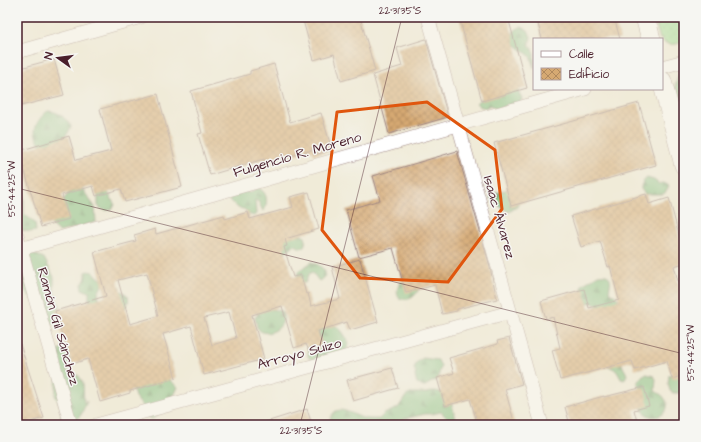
<svg xmlns="http://www.w3.org/2000/svg" width="701" height="442" font-family="'Architects Daughter',sans-serif">
<style>
.grass{fill:url(#grass-dots);stroke:#747e60}
.forest{fill:url(#forest-firs);stroke:#646e54}
.building{fill:url(#building-cross-hatch);fill-rule:evenodd}
.lines{fill:none;stroke-linecap:round;stroke-linejoin:round}
.street-casing{stroke:#9d8582;stroke-width:14}
.secondary-casing{stroke:#9d8582;stroke-width:20}
.street{stroke:#fff;stroke-width:13}
.secondary{stroke:#fff;stroke-width:19}
.marked{fill:none;stroke:#e0560e;stroke-width:3;stroke-linejoin:round}
.ticks{fill:none;stroke:#4a1f2b;stroke-width:1;stroke-opacity:0.45}
.labels{text-anchor:middle;stroke-width:3;stroke-linejoin:round;paint-order:stroke}
.street-label{font-size:14px;fill:#4a1f2b;stroke:#f6f6f2}
.neatline{fill:none;stroke:#4a1f2b;stroke-width:1.5}
.ticks-label{font-size:10px;text-anchor:middle;fill:#4a1f2b}
</style>
<defs>
<pattern id="grass-dots" width="8" height="8" patternUnits="userSpaceOnUse"><rect width="8" height="8" fill="#9dde94"/><path d="M2 2h.1M6 6h.1" fill="none" stroke="#89be80" stroke-width="1.8" stroke-linecap="round"/></pattern>
<pattern id="forest-firs" width="22" height="20" patternUnits="userSpaceOnUse"><rect width="22" height="20" fill="#7ebd7e"/><path d="M5 1l3.5 6h-7zM16 11l3.5 6h-7z" fill="#699967"/></pattern>
<pattern id="building-cross-hatch" width="8" height="8" patternUnits="userSpaceOnUse"><rect width="8" height="8" fill="#d6a972"/><path d="M0 0l8 8M0 8l8-8" fill="none" stroke="#b0895e"/></pattern>
</defs>
<rect width="100%" height="100%" fill="#f6f6f2"/>
<filter id="ink" filterUnits="userSpaceOnUse"><feTurbulence type="fractalNoise" baseFrequency=".025" numOctaves="2"/><feDisplacementMap in="SourceGraphic" scale="8" xChannelSelector="R" yChannelSelector="G"/><feConvolveMatrix kernelMatrix="1 2 1 2 8 2 1 2 1" color-interpolation-filters="sRGB"/></filter>
<filter id="wash" filterUnits="userSpaceOnUse"><feTurbulence type="fractalNoise" baseFrequency=".012" numOctaves="4" result="noise"/><feDisplacementMap in="SourceGraphic" scale="16" xChannelSelector="R" yChannelSelector="G"/><feGaussianBlur stdDeviation="0.9" result="paint"/><feColorMatrix in="noise" values="0 0 0 0 0 0 0 0 0 0 0 0 0 0 0 0 0 1.4 0 .05"/><feComposite in="paint" operator="in"/></filter>
<g filter="url(#wash)">
<rect width="100%" height="100%" fill="#f0ebd8"/>
<g class="grass">
<path d="M654 17H679C680 22 683 28 684 33 684 46 670 47 662 41V39H660Z"/>
<path d="M684 77V124L674 89C675 83 678 79 684 77Z"/>
</g>
<g class="forest">
<path d="M521 27 528 30 531 37 529 44 534 53V68L530 56 513 43C512 35 512 30 521 27Z"/>
<path d="M684 68V99C673 90 676 81 680 70Z"/>
<path d="M515 90 518 91 522 98 520 104 511 107 508 104 506 106 496 109 490 105 485 108 479 106 476 103 479 100 489 99 491 96Z"/>
<path d="M48 111C60 112 64 117 71 126 67 139 56 144 45 150 42 146 37 141 36 136 32 127 41 116 48 111Z"/>
<path d="M647 178 654 180 659 184C663 182 665 183 669 186L666 192 663 194H645L641 189C641 184 643 181 647 178Z"/>
<path d="M17 181 24 194V214L35 223 36 231 30 232 17 229Z"/>
<path d="M258 188C267 192 268 200 265 209L263 211 258 201 255 200 256 214 254 216 250 215 244 209 238 208 230 200V193L245 191 249 193Z"/>
<path d="M508 189 520 200 518 206 509 212C501 209 497 202 490 198L491 194 494 193H497Z"/>
<path d="M76 190H83L95 207 96 222 60 232C48 225 50 220 50 208L64 199 68 194Z"/>
<path d="M107 191 115 205 113 208C107 212 103 211 98 206V195Z"/>
<path d="M292 230 305 237 306 240 304 247 301 248 295 245 286 251 283 257 285 237Z"/>
<path d="M31 253 44 258 54 277V292L56 299 60 305 57 316 54 323 48 327C43 318 39 308 33 299 31 297 28 295 26 293 16 282 19 267 24 254Z"/>
<path d="M312 262C320 265 333 273 319 281L312 272 309 274 305 283H301L297 278 298 271Z"/>
<path d="M88 271 93 272 104 282 98 293 99 300 89 301V292L82 289C80 284 83 284 85 280 86 278 86 275 86 272Z"/>
<path d="M598 275C613 273 611 280 609 291 611 294 616 295 618 299V302L600 306 590 302 587 304 582 291V285Z"/>
<path d="M404 279 419 288C416 297 409 302 399 298 395 292 398 283 404 279Z"/>
<path d="M119 290C131 295 130 299 125 309Z"/>
<path d="M271 309 281 311C291 327 264 341 257 327 256 324 256 320 255 317L258 315 257 313Z"/>
<path d="M330 323C340 327 345 334 349 344L346 351 314 362 308 357V338L315 326Z"/>
<path d="M64 347 70 351 68 357 71 364 66 370 79 376 83 383 84 404 87 401 81 415 71 425 64 424 61 417V408L55 395 56 388 58 350Z"/>
<path d="M423 358 438 360 441 367 439 373V378L423 387 417 383 415 376 416 372 414 369 417 362Z"/>
<path d="M622 362C622 368 626 370 627 375L624 380 621 379C617 371 615 367 606 367Z"/>
<path d="M647 374 654 376 656 379 655 391C658 393 663 395 665 399 675 413 649 426 642 408 640 403 641 397 640 392 640 388 637 385 638 381L643 375Z"/>
<path d="M672 374 678 376 680 379 682 390 680 393H673L670 391 668 383 669 375Z"/>
<path d="M167 378 178 387C172 401 165 411 152 419L145 416 144 408 135 397 133 390Z"/>
<path d="M436 391 443 393 446 400 452 405 456 420 450 421 441 412 432 414H425L404 419 401 425H375C370 422 366 422 362 425H329C333 399 350 414 363 418 368 419 374 419 379 419L384 414 398 408 406 396 412 393H427Z"/>
</g>
<g id="blocks">
<g class="building">
<path d="M302 17H360L375 71 341 81 334 54 314 60Z"/>
<path d="M459 17H508L527 88 482 101Z"/>
<path d="M561 17H614L620 39H542L538 24Z"/>
<path d="M426 39 448 117 389 134 373 75 402 66 397 48Z"/>
<path d="M54 59 64 95 17 107V69Z"/>
<path d="M274 64 290 122 321 113 332 150 314 155 312 150 266 163 264 159 210 175 198 134 202 133 191 91 250 74V71Z"/>
<path d="M158 94 182 187 125 202 121 189 96 196 93 186 62 195 69 219 41 227 19 151 69 136 76 160 111 151 100 109Z"/>
<path d="M639 103 656 165 511 206 494 143Z"/>
<path d="M457 151 489 263 497 299 457 309V311L442 314 435 285 406 293 393 248 359 257 346 210 380 200 373 176Z"/>
<path d="M309 192 319 229 285 239 287 246 284 247 293 277 301 275 306 294 308 293 311 306 340 299 332 267 360 259 378 322 350 330 347 322 318 331 323 347 309 351 306 344 294 348 282 306 252 315 264 359 204 375 191 326 163 334 176 378 130 391V393L100 402 88 359 72 364 64 338 63 339 55 311 106 296 94 252 136 241 134 235 155 229 156 234 224 215 225 219 248 212 250 219 293 207 290 197ZM147 273 158 316 130 324 118 280ZM229 312 236 338 212 345 204 318Z"/>
<path d="M646 194 649 204 669 198 684 254V263L674 266 684 303V375L672 379 667 361 635 370 632 361 560 380 552 350 560 348 553 317 546 319 541 301 584 289 589 308 619 300 610 266 608 267 600 241 581 247 571 216Z"/>
<path d="M509 338 522 384 505 389 515 425H478L470 399 445 406 437 378 454 373 449 358 498 344 497 341Z"/>
<path d="M17 344H20L44 418 20 425H17Z"/>
<path d="M392 368 398 388 353 401 347 380Z"/>
<path d="M644 387 649 406 634 410 638 425H570L565 407 604 396V397Z"/>
<path d="M307 409 312 425H267L266 422Z"/>
</g>
</g>
</g>
<g filter="url(#ink)">
<use href="#blocks" fill-opacity="0" stroke="#9d8582" stroke-width="1"/>
<g class="lines">
<defs>
<g id="street">
<path d="M428 17 542 425"/>
<path d="M17 52 141 17"/>
<path d="M662 67 684 61"/>
<path d="M17 235 71 425"/>
<path d="M17 250 585 89"/>
<path d="M96 425 510 312"/>
</g>
<g id="secondary">
<path d="M645 17 651 39"/>
<path d="M662 81 684 165"/>
</g>
</defs>
<use href="#street" class="street-casing"/>
<use href="#secondary" class="secondary-casing"/>
<use href="#street" class="street"/>
<use href="#secondary" class="secondary"/>
</g>
</g>
<path d="M0 0H701V442H0ZM427 102 495 150 502 209 448 282 360 278 322 230 337 112Z" fill="#f0ebd8" fill-opacity=".55" fill-rule="evenodd"/>
<path class="marked" d="M427 102 495 150 502 209 448 282 360 278 322 230 337 112Z"/>
<path class="ticks" d="M17 188 684 354M300 425 402 17"/>
<g class="labels">
<g class="street-label">
<text transform="translate(297 154) rotate(-16)" y="5">Fulgencio R. Moreno</text>
<text transform="translate(500 217) rotate(74)" y="5">Isaac Álvarez</text>
<text transform="translate(59 326) rotate(74)" y="5">Ramón Gil Sánchez</text>
<text transform="translate(299 353) rotate(-15)" y="5">Arroyo Suizo</text>
</g>
</g>
<rect width="701" height="442" fill="none" stroke="#f6f6f2" stroke-width="44"/>
<rect x="533" y="38" width="130" height="52" fill="#f6f6f2" stroke="#b1a0a2"/>
<rect x="541" y="51" width="20" height="6" fill="#ffffff" stroke="#b1a0a2"/>
<text x="569" y="58" font-size="12" fill="#4a1f2b">Calle</text>
<rect x="541" y="68" width="20" height="12" fill="url(#building-cross-hatch)" stroke="#b1a0a2"/>
<text x="569" y="78" font-size="12" fill="#4a1f2b">Edificio</text>
<g transform="translate(58 58) rotate(284)" stroke="#f6f6f2" stroke-width="3" paint-order="stroke">
<path d="M0-3L7 15L0 10L-7 15Z" fill="#4a1f2b"/>
<text y="-6" font-size="11" font-weight="bold" text-anchor="middle" fill="#4a1f2b">N</text>
</g>
<rect x="22" y="22" width="657" height="398" class="neatline"/>
<g class="ticks-label">
<text x="400" y="14">22°31'35"S</text>
<text transform="translate(11 189) rotate(-90)" y="4">55°44'25"W</text>
<text transform="translate(690 353) rotate(-90)" y="4">55°44'25"W</text>
<text x="301" y="434">22°31'35"S</text>
</g>
</svg>
